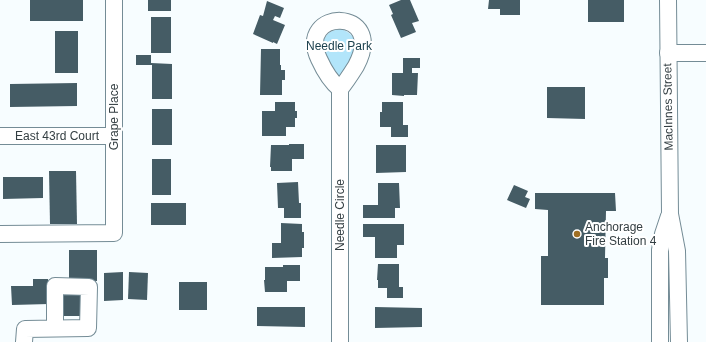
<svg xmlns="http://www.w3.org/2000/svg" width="706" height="342" font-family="Helvetica,sans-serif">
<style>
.green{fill:#b2e5fa}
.building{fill:#455c65}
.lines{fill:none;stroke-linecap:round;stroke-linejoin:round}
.minor-casing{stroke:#748c96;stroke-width:18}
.minor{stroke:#fff;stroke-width:16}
.poi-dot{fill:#a06f23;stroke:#fff;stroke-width:1.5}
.labels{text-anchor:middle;stroke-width:4;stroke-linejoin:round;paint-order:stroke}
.park-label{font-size:12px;fill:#1c414e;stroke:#fff}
.street-label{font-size:12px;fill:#333e42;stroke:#fff}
.poi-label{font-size:12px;fill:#333e42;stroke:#fff;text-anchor:start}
</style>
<rect width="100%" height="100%" fill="#f7fdff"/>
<path class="green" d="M341 29C366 37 352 60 341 75H338L328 61 322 45C325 35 329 30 341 29Z"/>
<g class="building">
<rect x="30" y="0" width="53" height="21"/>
<rect x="148" y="0" width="23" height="11"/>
<path d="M401 0H410L419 21 412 23 416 32 401 38 391 15 393 14 389 5Z"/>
<path d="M489 0H520V15H500V9H488Z"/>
<rect x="588" y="0" width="36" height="22"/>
<path d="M267 1 284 8 280 18 275 16 273 20 285 25 277 44 273 42V43L253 34 260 15 263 16Z"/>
<rect x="151" y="17" width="20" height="36"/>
<rect x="55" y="31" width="23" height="42"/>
<path d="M261 49H280V65H281V70H285V80H282V95H260Z"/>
<path d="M136 55H151V63L172 64V99H152V65H136Z"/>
<path d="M403 58H420V68H412V73H418L417 95H404V96L392 95V73H403Z"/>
<path d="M77 83V106L10 107V84Z"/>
<path d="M547 87H585V119L547 118Z"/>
<path d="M275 102H295V111H297V118H295V127H286V136H262V111H275Z"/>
<path d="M382 102H403V125H408V137H391V127H380V112H382Z"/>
<rect x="152" y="109" width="20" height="36"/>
<path d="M289 144H304V159H292V171H271V167H270L271 145H289Z"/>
<path d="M376 145H406V172L376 173Z"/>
<rect x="152" y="159" width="19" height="36"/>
<path d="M49 171H76L77 224H50Z"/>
<path d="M3 177H43V198L3 199Z"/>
<path d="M298 182 299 203H301V218H284V208H278L277 183Z"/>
<path d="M378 183H399L400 208H395V218H363V205H378Z"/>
<path d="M514 185 528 191 525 197 530 199 526 208 507 200Z"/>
<path d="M535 193H615L616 211H606L605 258H608V278H604V305H541V256H548V210L535 209Z"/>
<rect x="151" y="203" width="35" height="22"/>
<path d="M281 223 302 224V232H304V248H302V257L272 258V243H281Z"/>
<path d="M363 224H404V245H397V258H375V237H363Z"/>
<path d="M69 250H97V281L69 280Z"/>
<path d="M378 264H399V287H403V298H387V288H378V280H377Z"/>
<path d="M283 265H300V281H287V292H265L264 280H265V267H283Z"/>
<path d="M123 272V300L104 301V273Z"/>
<path d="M129 272 148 273 147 300 128 299Z"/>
<path d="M33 279H48L49 304 12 305 11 286H33Z"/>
<rect x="179" y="282" width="28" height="28"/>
<rect x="61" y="294" width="19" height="22"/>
<path d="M257 307H305V327L257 326Z"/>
<path d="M375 307 422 308V327L375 328Z"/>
</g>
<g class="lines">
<defs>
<g id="minor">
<path d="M668 0 670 214 677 251 679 342"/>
<path d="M668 53H706"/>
<path d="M340 89C330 81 324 70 319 59 295 8 388 6 356 66 351 74 346 82 340 89V342"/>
<path d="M0 136H114"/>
<path d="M0 234 114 233V0"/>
<path d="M24 342 25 329 88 328 89 287 55 286V328"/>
<path d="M660 342V250L663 234 669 216"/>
</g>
</defs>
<use href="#minor" class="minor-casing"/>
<use href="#minor" class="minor"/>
</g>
<circle class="poi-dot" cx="577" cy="234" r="4"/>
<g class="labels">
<g class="park-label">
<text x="339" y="50">Needle Park</text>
</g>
<g class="street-label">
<text transform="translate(668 107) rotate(-91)" y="4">MacInnes Street</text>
<text transform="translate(114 117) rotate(-90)" y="4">Grape Place</text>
<text x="57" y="140">East 43rd Court</text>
<text transform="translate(340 215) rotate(-90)" y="4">Needle Circle</text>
</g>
<g class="poi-label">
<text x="585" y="231">Anchorage<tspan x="585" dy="14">Fire Station 4</tspan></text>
</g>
</g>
</svg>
